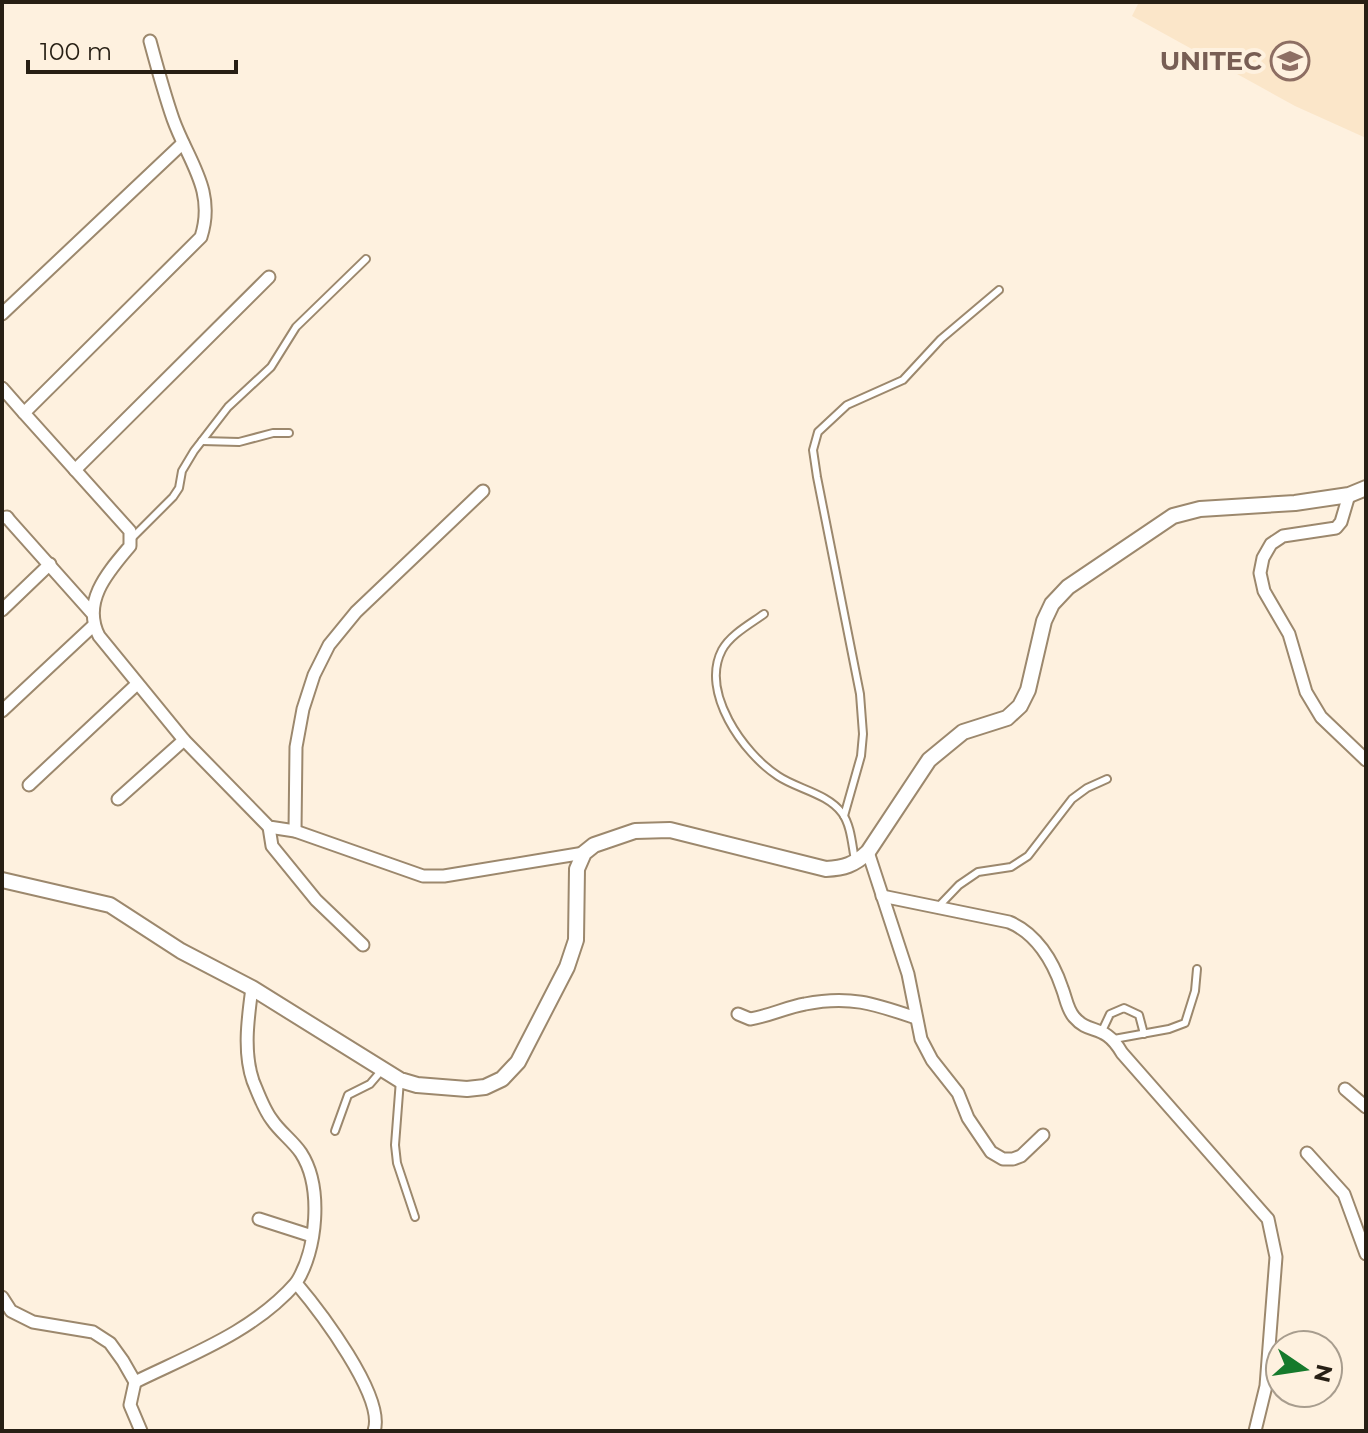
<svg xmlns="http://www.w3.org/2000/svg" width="1368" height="1433" font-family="Montserrat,sans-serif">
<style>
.built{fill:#fbe6c9}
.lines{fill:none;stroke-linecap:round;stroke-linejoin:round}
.service-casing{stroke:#9c886d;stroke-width:10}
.minor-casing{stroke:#9c886d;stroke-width:15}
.tertiary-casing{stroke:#9c886d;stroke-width:18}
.service{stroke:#fff;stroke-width:6}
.minor{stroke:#fff;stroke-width:11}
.tertiary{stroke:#fff;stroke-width:14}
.labels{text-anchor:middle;stroke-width:8;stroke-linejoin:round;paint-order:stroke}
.education-label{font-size:26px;font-weight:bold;fill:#785e54;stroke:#fef1df;text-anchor:end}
</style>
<rect width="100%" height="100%" fill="#fef1df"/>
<path class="built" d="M1139 2H1366V138L1295 106 1132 16Z"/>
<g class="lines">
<defs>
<g id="service">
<path d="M202 441 239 442 273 433H289"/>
<path d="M132 538 173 497 179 488 182 471 194 451 228 407 271 367 296 327 366 259"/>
<path d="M764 614C750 624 730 635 722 650 700 692 743 753 778 776 797 789 827 793 842 813 851 825 852 845 855 860"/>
<path d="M844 816 861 756 863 734 860 694 817 477 813 450 818 432 847 405 903 380 941 339 999 290"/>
<path d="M938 907 959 885 978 872 1011 867 1028 856 1072 799 1087 788 1107 779"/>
<path d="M1102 1031 1110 1014 1124 1008 1139 1015 1144 1034"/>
<path d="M1114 1039 1169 1029 1185 1023 1195 991 1197 969"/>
<path d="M400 1080 395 1145 397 1163 415 1217"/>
<path d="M335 1131 348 1095 370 1084 382 1070"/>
</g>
<g id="minor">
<path d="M150 41C157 67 164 93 173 119 188 161 216 190 201 237L24 413 130 531V546C109 571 81 601 99 636L184 740 269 827 295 831 423 876H444L584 853"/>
<path d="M2 314 183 143"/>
<path d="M2 388 24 413"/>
<path d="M75 470 269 277"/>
<path d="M1349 495 1341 522 1336 528 1283 536 1271 544 1263 558 1260 573 1264 591 1289 634 1306 692 1321 717 1366 760"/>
<path d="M2 518 7 517 10 521 92 613"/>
<path d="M2 610 50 564"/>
<path d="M2 711 94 625"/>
<path d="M29 785 137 684"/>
<path d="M118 799 184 740"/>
<path d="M269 827 272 846 316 900 363 945"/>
<path d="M295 831 296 747 303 709 314 675 329 645 356 612 483 491"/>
<path d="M868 852 908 974 921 1039 932 1060 958 1093 968 1118 991 1152 1003 1159H1013L1021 1156 1043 1135"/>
<path d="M882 896 1009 922C1036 933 1053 961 1062 988 1066 998 1067 1009 1074 1017 1090 1036 1104 1022 1122 1053L1268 1219 1276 1257 1266 1386 1255 1431"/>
<path d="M252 988C248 1018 243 1052 253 1081 258 1093 264 1110 272 1120 280 1132 293 1141 301 1153 323 1187 317 1251 296 1283 318 1309 386 1397 374 1431"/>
<path d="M738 1014 750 1019C769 1016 787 1007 805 1004 850 995 875 1004 916 1018"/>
<path d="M1345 1089 1366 1107"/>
<path d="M1307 1153 1344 1194 1366 1254"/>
<path d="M259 1219 312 1236"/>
<path d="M2 1297 11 1311 33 1322 93 1332 110 1343 123 1361 135 1382 130 1405 141 1431"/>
<path d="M135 1382C192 1354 253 1332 296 1283"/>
</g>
<path id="tertiary" d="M2 880 110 905 181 951 252 988 400 1080 417 1085 467 1089 485 1087 502 1079 518 1062 567 967 576 940 577 869 584 853 594 845 635 831 670 830 826 869C844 868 854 865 868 852L929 760 963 732 1007 718 1020 706 1028 690 1044 621 1052 604 1068 587 1173 516 1200 509 1295 503 1349 495 1366 488"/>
</defs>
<use href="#service" class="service-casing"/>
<use href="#minor" class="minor-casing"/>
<use href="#tertiary" class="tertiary-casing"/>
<use href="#service" class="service"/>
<use href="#minor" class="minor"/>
<use href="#tertiary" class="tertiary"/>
</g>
<defs>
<symbol id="university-ring" viewBox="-11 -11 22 22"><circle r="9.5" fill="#fef1df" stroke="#8d6e63" stroke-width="1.5"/><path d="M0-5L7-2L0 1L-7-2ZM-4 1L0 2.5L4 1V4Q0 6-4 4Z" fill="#8d6e63"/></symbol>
</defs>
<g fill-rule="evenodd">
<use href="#university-ring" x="1268" y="39" width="44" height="44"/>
</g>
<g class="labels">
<g class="education-label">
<text x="1262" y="70">UNITEC</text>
</g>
</g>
<rect width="1368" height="1433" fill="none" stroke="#271f14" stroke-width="8"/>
<g transform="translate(1304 1369) rotate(103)"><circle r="38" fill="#fef1df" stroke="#a89d8e" stroke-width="2"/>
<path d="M0-6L14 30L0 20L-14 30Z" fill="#167a2c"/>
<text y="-12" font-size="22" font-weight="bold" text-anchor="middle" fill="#271f14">N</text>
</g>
<path d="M28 60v12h208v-12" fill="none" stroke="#271f14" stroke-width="4"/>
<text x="40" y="60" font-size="24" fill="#271f14" stroke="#fef1df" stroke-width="6" paint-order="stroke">100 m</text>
</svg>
